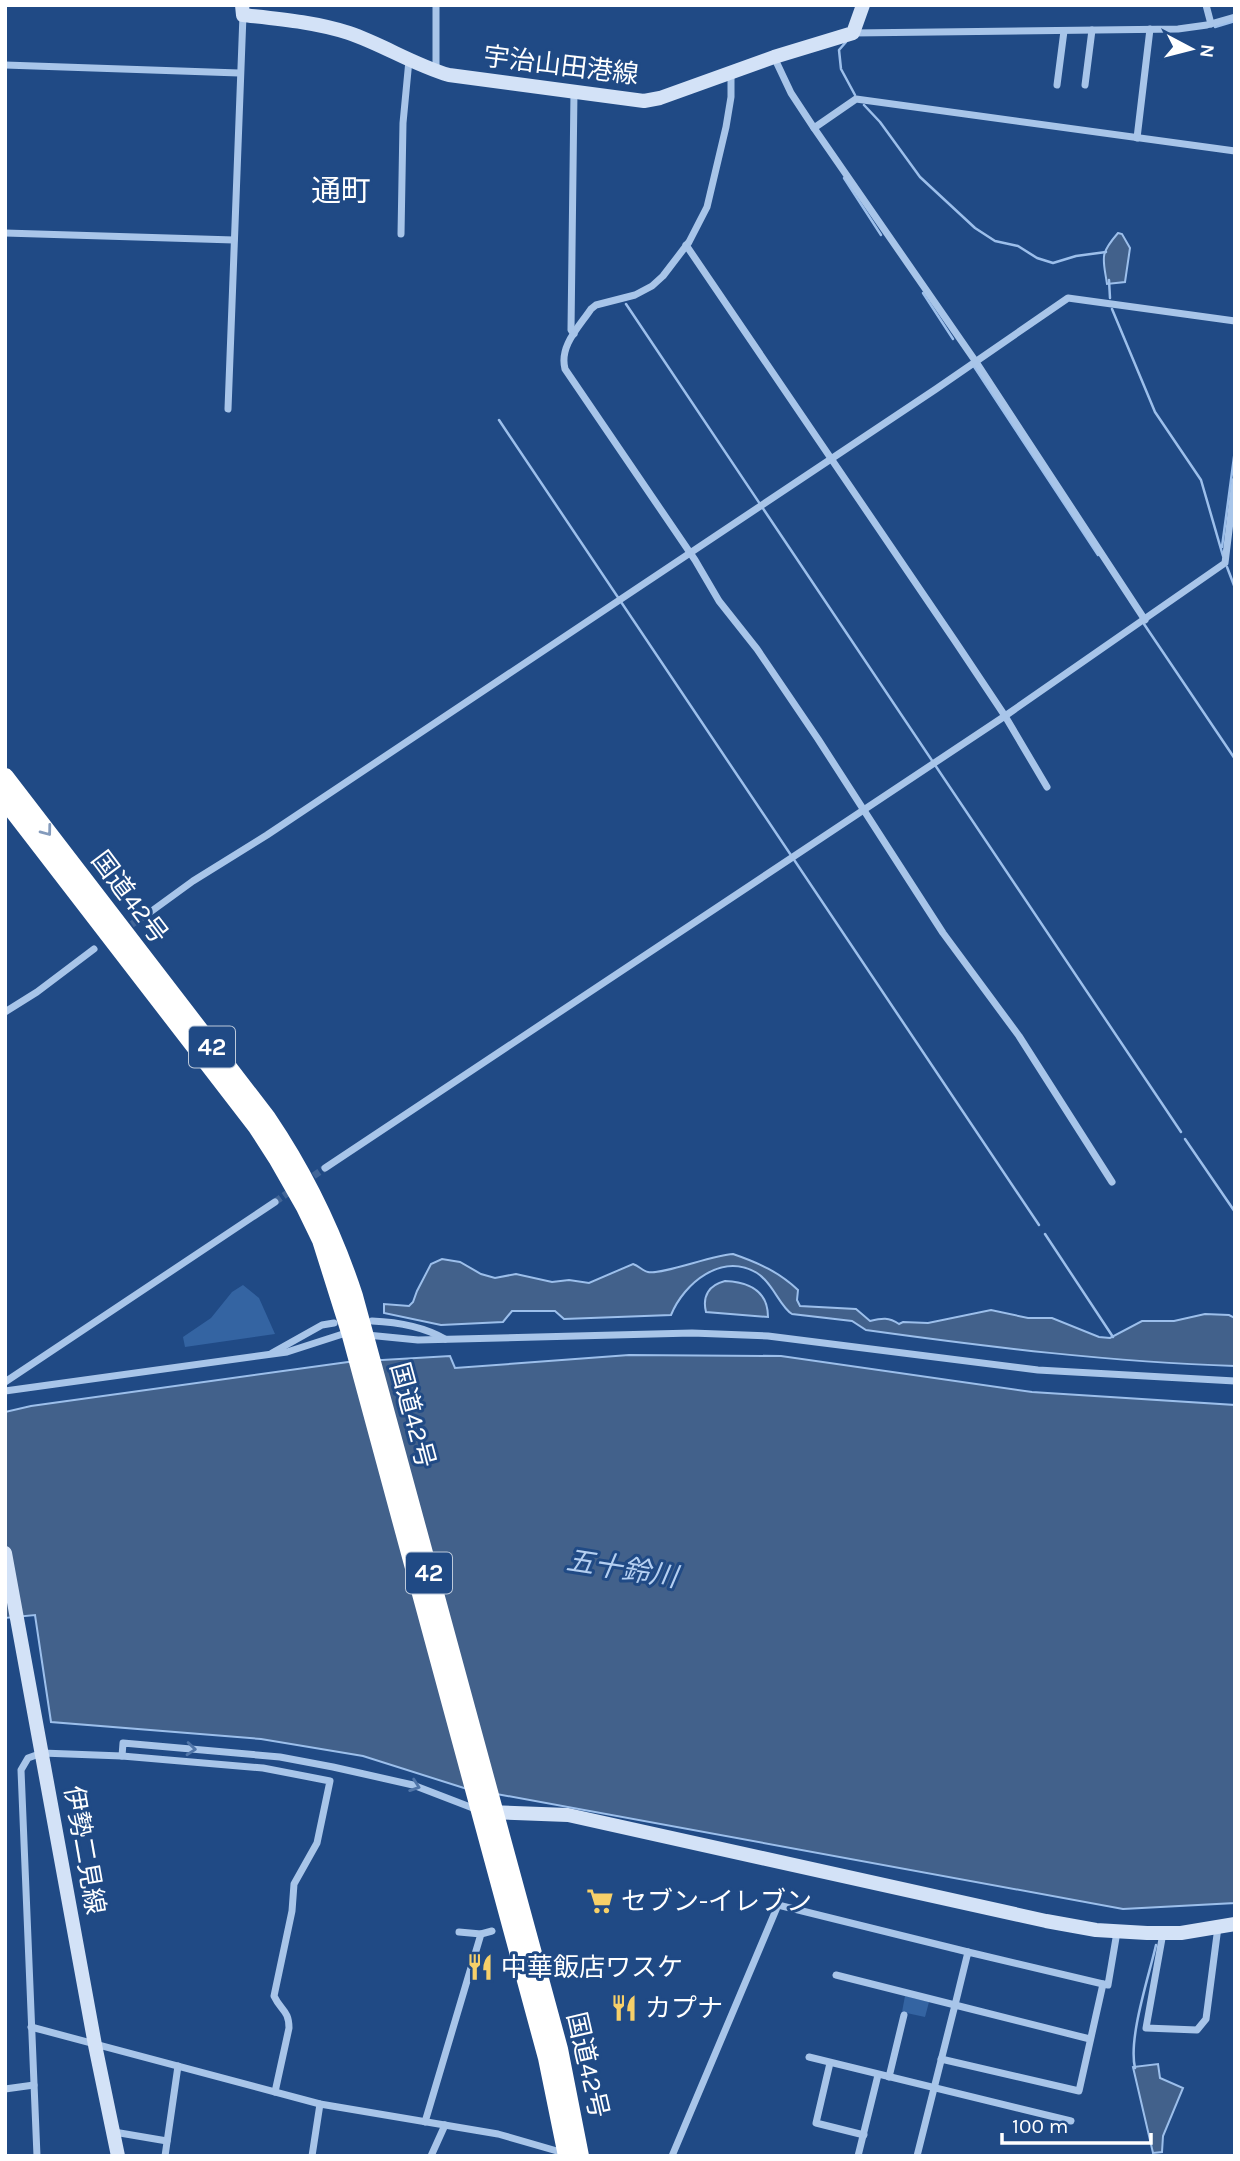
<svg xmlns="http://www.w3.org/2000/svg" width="1240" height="2161" font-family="Karla,'Noto Sans JP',sans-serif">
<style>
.green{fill:#3464a2}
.water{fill:#42618b;stroke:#9cbfeb;stroke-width:2}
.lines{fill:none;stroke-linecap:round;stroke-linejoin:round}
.stream{stroke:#9cbfeb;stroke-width:2.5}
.street-tunnel{stroke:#416597;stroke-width:7;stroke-dasharray:7 3.5;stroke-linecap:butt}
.street{stroke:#a8c5e9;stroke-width:7}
.secondary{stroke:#d3e2f7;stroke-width:14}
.highway{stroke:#fff;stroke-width:18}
.oneway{stroke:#849bbc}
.oneway2{stroke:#5075a8}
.labels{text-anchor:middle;stroke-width:6;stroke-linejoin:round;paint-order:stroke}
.shield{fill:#204a85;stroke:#bcc9da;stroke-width:2}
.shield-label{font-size:24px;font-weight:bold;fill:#fff}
.street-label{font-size:26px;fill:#fff;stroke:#204a85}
.poi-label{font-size:26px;fill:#fff;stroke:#204a85;text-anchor:start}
.water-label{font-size:28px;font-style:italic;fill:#b4cff1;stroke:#204a85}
.quarter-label{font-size:30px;fill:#fff;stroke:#204a85}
</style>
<rect width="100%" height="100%" fill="#204a85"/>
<g class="green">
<path d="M243 1285 259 1298 275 1334 185 1347 183 1337 211 1318 232 1292Z"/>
<path d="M905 1996 929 2002 925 2017 902 2012Z"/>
</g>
<g class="water">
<path d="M1118 233 1122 234 1130 248 1125 282 1107 284C1103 257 1099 255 1118 233Z"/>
<path d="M733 1254C759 1263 779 1272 798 1290L797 1300 800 1306 856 1309 870 1321C882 1318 889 1317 899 1324L903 1322 928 1323 991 1310 1028 1318H1052L1099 1337 1110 1338 1142 1321H1174L1205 1314 1229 1315 1235 1318V1366C1111 1362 988 1347 866 1330L852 1321 792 1314C780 1307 773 1283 757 1273 722 1252 684 1283 671 1315L564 1319 555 1311H512L503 1322 441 1325 384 1313V1304L409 1306 413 1302 417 1291 431 1264 442 1259 460 1262 481 1274 495 1278 516 1274 552 1282 569 1280 589 1283 633 1264C639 1266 643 1271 648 1272 661 1275 713 1255 733 1254Z"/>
<path d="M725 1281C748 1282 768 1290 768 1317L706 1312C702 1296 709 1285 725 1281Z"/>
<path d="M629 1355 781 1356 1032 1392 1235 1405V1903L1123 1909 464 1788 363 1756 261 1739 51 1722 35 1615 5 1618V1412L31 1406 348 1362 450 1356 455 1368Z"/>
<path d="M1158 2064 1160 2078 1183 2088 1163 2136 1162 2152 1153 2153 1133 2067Z"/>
</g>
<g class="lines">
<g class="stream">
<path d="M1215 27 1235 21"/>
<path d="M846 42 839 50 841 69 855 95"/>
<path d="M864 105 880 122 920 177 975 228 995 241 1018 246 1037 258 1053 263 1076 256 1106 252"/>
<path d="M844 178 881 235"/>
<path d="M1109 280 1110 298"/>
<path d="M923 293 953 339"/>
<path d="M626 304 1181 1132"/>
<path d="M1112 309 1155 412 1201 480 1223 556"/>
<path d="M973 365 1098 555"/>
<path d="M499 420 1039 1225"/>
<path d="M1222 547 1235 450"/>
<path d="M1227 567 1235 588"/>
<path d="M1144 624 1235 759"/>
<path d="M1185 1139 1235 1212"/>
<path d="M1045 1234 1113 1337"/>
<path d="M1135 2068C1128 2038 1149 1976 1156 1945"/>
</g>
<g class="street-tunnel">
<path d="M123 930 149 913"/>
<path d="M305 1182 325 1168"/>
<path d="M275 1202 295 1188"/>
</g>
<g class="street">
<path d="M1206 5 1211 24"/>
<path d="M853 33 1178 29 1207 25 1235 17"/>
<path d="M774 57 791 93 814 128 976 362 1145 620"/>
<path d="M5 65 239 73"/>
<path d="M436 71V5"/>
<path d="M731 71V97L726 127 707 207 689 242 663 276 652 286 635 295 596 305 591 309C579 327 559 346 565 369L695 560 719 601 757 649 818 739 943 933 1019 1036 1112 1182"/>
<path d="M1057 85 1064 31"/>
<path d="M1085 85 1092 30"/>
<path d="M814 128 856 99 1235 151"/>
<path d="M1137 138 1150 29"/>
<path d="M5 233 234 240"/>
<path d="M401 234 403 123 409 60"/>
<path d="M686 245 955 641 1005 716 1047 787"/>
<path d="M574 334 571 330 574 92"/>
<path d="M228 409 243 15"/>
<path d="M149 913 193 881 267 835 936 389 1068 298 1235 321"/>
<path d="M5 1012 37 992 94 949"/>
<path d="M325 1168 1005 716 1225 563 1235 481"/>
<path d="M372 1321C396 1322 424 1327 445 1339"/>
<path d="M367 1335 418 1340 692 1333 768 1336 1038 1370 1235 1381"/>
<path d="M272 1353 322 1325 334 1323"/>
<path d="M5 1382 275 1202"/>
<path d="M5 1391 287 1352 349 1332"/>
<path d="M122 1756 263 1768 330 1781 317 1843 294 1884 292 1911 274 1996C281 2011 289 2010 289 2028L275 2092"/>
<path d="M459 1932 481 1934"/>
<path d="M1163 1933 1146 2028 1197 2030 1206 2019 1218 1927"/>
<path d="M836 1975 955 2005 968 1952 1103 1984"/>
<path d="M31 2027 320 2104 498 2134 564 2153"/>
<path d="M809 2057 1071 2121"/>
<path d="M941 2059 1079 2091 1103 1984 1108 1985 1117 1932"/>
<path d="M830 2063 816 2123 864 2135"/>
<path d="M889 2077 904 2015"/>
<path d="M5 2089 34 2085"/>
<path d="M425 2122 481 1934 492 1931"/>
<path d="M114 2132 167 2141"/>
<path d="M37 2156 21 1770 28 1758 42 1753 122 1756 123 1743 280 1757 333 1767 413 1785 478 1810"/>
<path d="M165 2156 178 2066"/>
<path d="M312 2156 320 2104"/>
<path d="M431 2156 445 2125"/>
<path d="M672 2156 778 1905 968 1952"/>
<path d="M858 2156 878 2075"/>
<path d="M917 2156 955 2005 1090 2039"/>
</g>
<g class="secondary">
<path d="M242 5 243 15C279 19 315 22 349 33 384 45 414 65 449 75L644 101 660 98 774 57 853 33 863 5"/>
<path d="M5 1553 95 2045 118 2156"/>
<path d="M487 1812 568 1815 1046 1921 1096 1930 1147 1933H1181L1235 1924"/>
</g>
<g class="highway">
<path d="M5 777 267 1118C305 1174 333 1232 354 1296L559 2049 580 2156"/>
<path d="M5 800 257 1127 277 1158 305 1207 321 1240 350 1332 547 2058 567 2156"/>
</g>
</g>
<defs><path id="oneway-chevron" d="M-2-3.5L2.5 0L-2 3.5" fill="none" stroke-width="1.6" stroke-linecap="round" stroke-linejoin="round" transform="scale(1.75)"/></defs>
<use class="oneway" href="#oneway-chevron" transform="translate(47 831) rotate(53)"/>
<g class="oneway2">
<use href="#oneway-chevron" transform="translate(191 1749) rotate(5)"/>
<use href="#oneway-chevron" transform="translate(415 1786) rotate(19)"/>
</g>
<defs>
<symbol id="supermarket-bare" viewBox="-9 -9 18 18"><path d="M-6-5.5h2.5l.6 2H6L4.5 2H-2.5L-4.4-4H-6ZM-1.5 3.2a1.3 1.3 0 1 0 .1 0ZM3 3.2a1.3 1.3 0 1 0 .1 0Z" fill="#f7d069" stroke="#204a85" stroke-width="2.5" paint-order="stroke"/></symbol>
<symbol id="restaurant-bare" viewBox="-9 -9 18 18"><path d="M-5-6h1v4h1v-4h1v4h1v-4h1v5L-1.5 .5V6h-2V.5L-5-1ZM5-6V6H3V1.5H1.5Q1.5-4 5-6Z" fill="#f7d069" stroke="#204a85" stroke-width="2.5" paint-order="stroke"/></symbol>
</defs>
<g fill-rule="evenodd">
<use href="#supermarket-bare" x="581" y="1882" width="38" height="38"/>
<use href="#restaurant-bare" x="461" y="1948" width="38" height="38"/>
<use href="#restaurant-bare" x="605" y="1989" width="38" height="38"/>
</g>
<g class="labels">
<g class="shield">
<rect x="189" y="1026.5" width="46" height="41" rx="5"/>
<rect x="406" y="1552.5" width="46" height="41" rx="5"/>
</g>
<g class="shield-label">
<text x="212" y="1055">42</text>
<text x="429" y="1581">42</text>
</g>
<g class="street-label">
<text transform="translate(561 65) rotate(7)" y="9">宇治山田港線</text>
<text transform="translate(130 897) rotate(53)" y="9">国道42号</text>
<text transform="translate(413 1415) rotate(75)" y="9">国道42号</text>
<text transform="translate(85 1850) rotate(80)" y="9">伊勢二見線</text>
<text transform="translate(588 2065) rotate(77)" y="9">国道42号</text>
</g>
<g class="poi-label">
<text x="621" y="1910">セブン-イレブン</text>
<text x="501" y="1976">中華飯店ワスケ</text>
<text x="645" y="2017">カプナ</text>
</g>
<g class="water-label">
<text transform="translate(622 1568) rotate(9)" y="10">五十鈴川</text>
</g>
<g class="quarter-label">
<text x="341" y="201">通町</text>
</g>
</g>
<rect width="1240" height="2161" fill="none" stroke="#ffffff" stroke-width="14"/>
<g transform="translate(1191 49) rotate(97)" stroke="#204a85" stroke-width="5" paint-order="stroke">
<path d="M0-5L12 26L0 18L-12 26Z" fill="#ffffff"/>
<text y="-10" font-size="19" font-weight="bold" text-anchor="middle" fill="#ffffff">N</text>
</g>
<path d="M1002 2133v10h149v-10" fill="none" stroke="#ffffff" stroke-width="3.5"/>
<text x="1012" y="2133" font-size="21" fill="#ffffff" stroke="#204a85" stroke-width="5" paint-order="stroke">100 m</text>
</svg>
